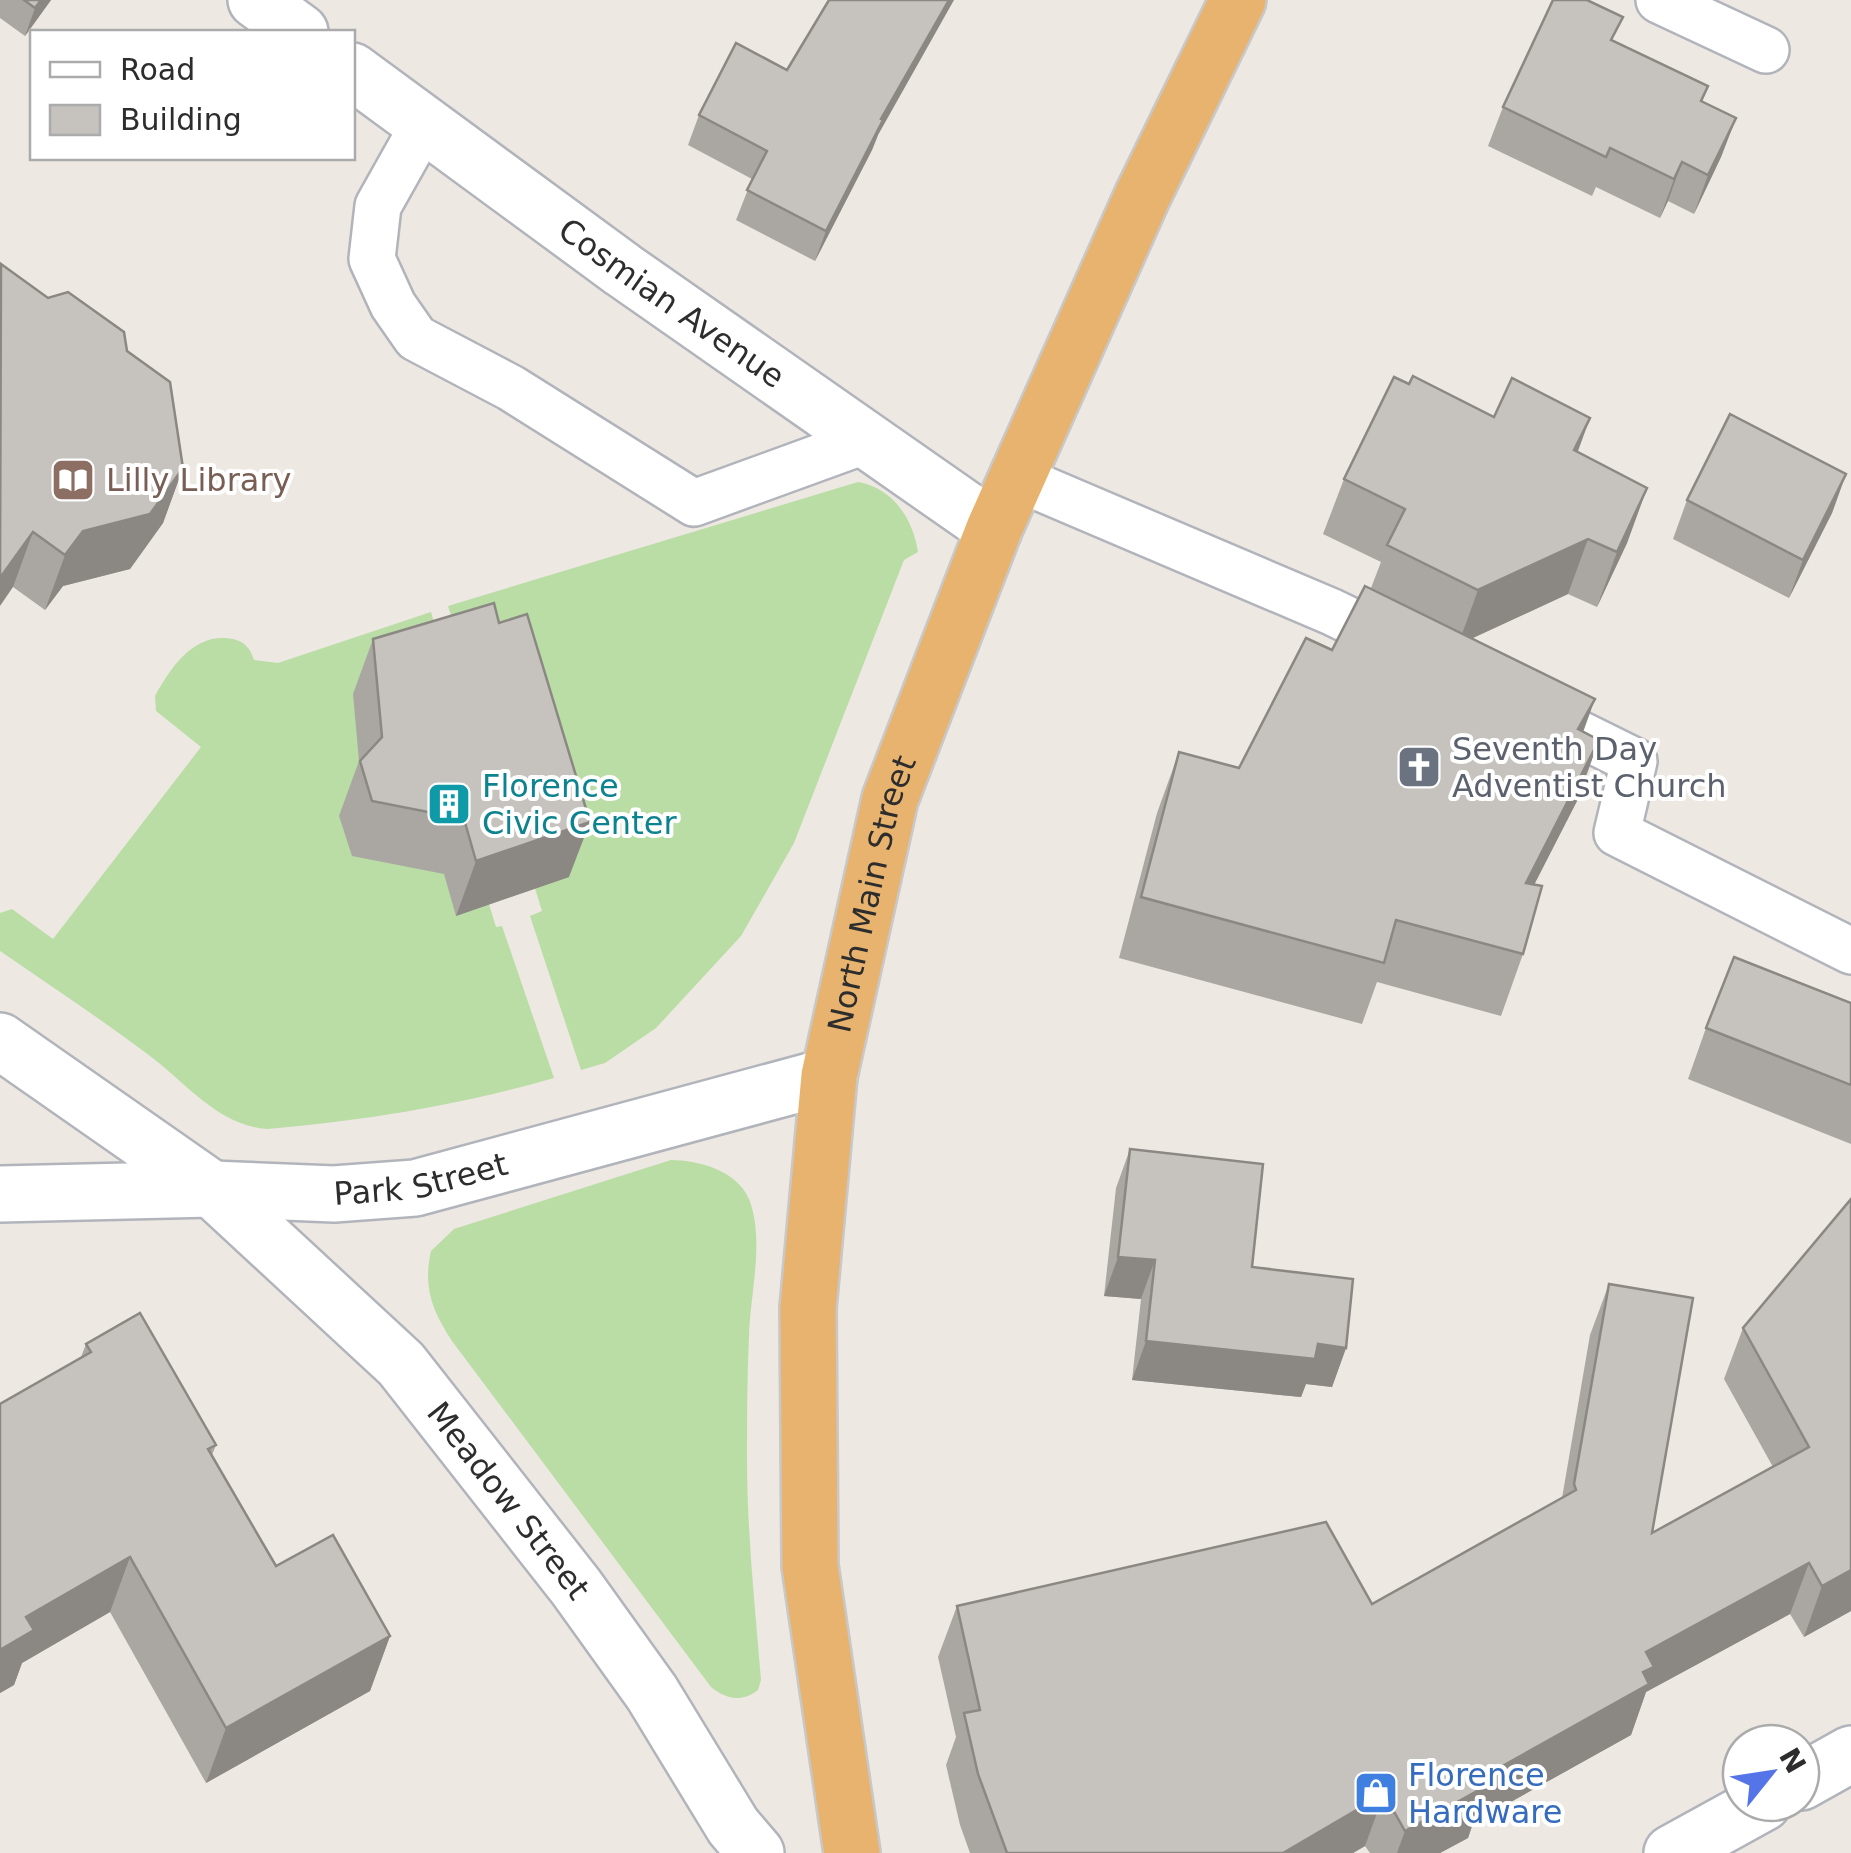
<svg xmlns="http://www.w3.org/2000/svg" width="1851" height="1853" font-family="'DejaVu Sans',sans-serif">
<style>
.grass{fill:#b9dda5}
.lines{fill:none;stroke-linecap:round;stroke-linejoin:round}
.service-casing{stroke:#b2b4bc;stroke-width:50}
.minor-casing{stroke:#b2b4bc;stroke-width:60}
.tertiary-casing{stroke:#b2b4bc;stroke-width:60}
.secondary-casing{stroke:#b2b4bc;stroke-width:60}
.trunk-casing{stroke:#c8c8c8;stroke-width:60}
.service{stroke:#fff;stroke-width:45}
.minor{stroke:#fff;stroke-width:55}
.tertiary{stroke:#fff;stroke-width:55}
.secondary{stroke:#fff;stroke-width:55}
.trunk{stroke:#e8b36e;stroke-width:55}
.wall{fill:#aaa7a3}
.shaded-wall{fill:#8b8884}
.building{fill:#c6c2bd;stroke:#8b8884;stroke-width:2.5}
.labels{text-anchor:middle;stroke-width:8;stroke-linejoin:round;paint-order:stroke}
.street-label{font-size:32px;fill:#2d2d2d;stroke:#fff}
.education-label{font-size:32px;fill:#785e54;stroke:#fff;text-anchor:start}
.worship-label{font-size:32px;fill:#5b616d;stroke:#fff;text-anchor:start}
.culture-label{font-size:32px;fill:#0d838f;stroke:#fff;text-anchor:start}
.shop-label{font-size:32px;fill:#366cbe;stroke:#fff;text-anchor:start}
</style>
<rect width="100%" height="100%" fill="#ede8e2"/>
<g class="grass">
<path d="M858 482C893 488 913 519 918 552L904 560 794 843 741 936 656 1028 605 1063 581 1070 530 916 542 911 448 606Z"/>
<path d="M431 612 447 666 407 846 489 904 496 927 502 926 554 1078C456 1106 369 1120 267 1129 216 1125 185 1081 146 1053 98 1017 48 984 0 951V913L12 909 53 939 201 747 156 711 155 696C172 666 194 632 233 639 245 642 250 648 254 660L278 663Z"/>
<path d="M671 1160C699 1160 737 1171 749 1199 765 1240 750 1294 749 1336 747 1377 747 1418 747 1459 747 1532 755 1607 761 1680L758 1690C741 1703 726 1699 711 1687L452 1341C432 1310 423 1288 431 1251L454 1229Z"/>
</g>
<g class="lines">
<defs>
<g id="service">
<path d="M1659 0 1766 50"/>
<path d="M424 124 378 206 372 259 393 305 416 338 511 388 694 503 867 440"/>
<path d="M1017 478 1332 612 1400 645"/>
<path d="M1543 716 1634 761 1617 833 1851 951"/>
</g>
<g id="minor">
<path d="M256 0 300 32"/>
<path id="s1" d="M352 71 623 270 994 529"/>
</g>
<g id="tertiary">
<path id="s2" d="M212 1189 334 1194 415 1188 829 1076"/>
</g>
<g id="secondary">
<path id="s3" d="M0 1041 212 1189 401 1364 576 1587 652 1693 733 1826 756 1853"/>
<path d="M0 1194 212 1189"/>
<path d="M1801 1782 1851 1754"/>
<path d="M1672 1853 1763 1803"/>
</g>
<g id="trunk">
<path id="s4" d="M852 1853 810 1566 808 1308 829 1076 890 799 994 529 1142 197 1238 0"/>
</g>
</defs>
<use href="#service" class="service-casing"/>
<use href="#minor" class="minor-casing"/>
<use href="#tertiary" class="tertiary-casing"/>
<use href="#secondary" class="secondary-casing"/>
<use href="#trunk" class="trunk-casing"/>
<use href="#service" class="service"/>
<use href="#minor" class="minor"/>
<use href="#tertiary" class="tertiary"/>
<use href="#secondary" class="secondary"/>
<use href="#trunk" class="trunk"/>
</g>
<g class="wall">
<path d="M0 0H51L25 36 0 18Z"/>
<path d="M1614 41 1708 86 1702 102 1736 118 1721 157 1694 214 1668 201 1660 218 1596 187 1592 196 1488 146 1503 107Z"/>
<path d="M699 115 878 135 872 150 815 261 736 220 752 179 688 145Z"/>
<path d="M48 298 127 351 183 468 163 523 130 569 63 586 45 610 13 587Z"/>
<path d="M1409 384 1578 452 1647 488 1627 543 1597 607 1568 594 1472 638 1583 732 1599 740 1577 801 1534 884 1523 954 1501 1016 1377 982 1362 1024 1119 958 1157 813 1179 752 1239 768 1332 650 1371 588 1381 562 1323 534 1344 479Z"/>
<path d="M1846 474 1832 513 1789 598 1673 539 1687 500Z"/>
<path d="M373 639 569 877 456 916 444 874 352 856 339 816 359 761 353 694Z"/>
<path d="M1851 1003V1144L1688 1079 1706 1028Z"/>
<path d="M1130 1149 1252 1267 1346 1348 1332 1387 1306 1384 1301 1397 1132 1380 1141 1299 1104 1296 1116 1188Z"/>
<path d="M1851 1199V1611L1804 1637 1790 1614 1646 1692 1631 1735 1473 1823 1468 1838 1440 1853H1370L1365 1846 1353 1853H970L960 1825 946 1765 956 1737 938 1657 957 1606 1372 1604 1562 1498 1590 1335 1609 1284 1652 1533 1773 1467 1724 1379 1743 1328Z"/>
<path d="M86 1344 216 1445 212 1455 276 1566 390 1636 370 1691 206 1783 110 1612 22 1663 14 1685 0 1693V1404L81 1357Z"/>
</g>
<g class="shaded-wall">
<path d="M41 0H51L25 36 35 8Z"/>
<path d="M949 0H954L878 135 872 150 815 261 826 231 881 119Z"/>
<path d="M1736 118 1721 157 1694 214 1708 175Z"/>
<path d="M1682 162 1668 201 1660 218 1674 179Z"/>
<path d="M1590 418 1570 473 1574 450Z"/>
<path d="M183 468 163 523 130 569 63 586 45 610 65 555 83 531Z"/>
<path d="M1846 474 1832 513 1789 598 1803 560Z"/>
<path d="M1647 488 1627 543 1597 607 1617 552Z"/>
<path d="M33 532 13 587 0 606V578Z"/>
<path d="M1588 539 1568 594 1458 645 1478 590Z"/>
<path d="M1595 699 1573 760 1578 729Z"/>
<path d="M1599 740 1577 801 1504 944 1526 883Z"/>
<path d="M590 822 569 877 456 916 476 861Z"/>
<path d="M1118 1257 1155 1260 1141 1299 1104 1296Z"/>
<path d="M1146 1341 1318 1344 1346 1348 1332 1387 1306 1384 1301 1397 1132 1380Z"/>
<path d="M130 1557 110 1612 22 1663 14 1685 0 1693V1650L26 1617Z"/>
<path d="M1809 1563 1790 1614 1646 1692 1631 1735 1473 1823 1468 1838 1440 1853H1397L1405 1831 1481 1778 1646 1652Z"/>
<path d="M1851 1570V1611L1804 1637 1822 1586Z"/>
<path d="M390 1636 370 1691 206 1783 226 1728Z"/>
<path d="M1384 1794 1365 1846 1353 1853H1283Z"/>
</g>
<g class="building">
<path d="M24 0H41L35 8Z"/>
<path d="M829 0H949L881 119 883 120 826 231 747 190 767 151 699 115 736 43 787 70Z"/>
<path d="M1553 0H1587L1623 17 1611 40 1708 86 1701 101 1736 118 1708 175 1682 162 1674 179 1610 148 1606 157 1503 107Z"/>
<path d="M1 264 48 298 68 292 124 332 127 351 170 382 183 468 150 514 83 531 65 555 33 532 0 578Z"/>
<path d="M1413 376 1494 417 1512 378 1590 418 1574 450 1647 488 1617 552 1588 539 1478 590 1387 545 1405 509 1344 479 1394 377 1409 384Z"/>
<path d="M1730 414 1846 474 1803 560 1687 500Z"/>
<path d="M1365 586 1595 699 1578 729 1599 740 1526 883 1542 886 1523 954 1396 920 1384 963 1141 897 1179 752 1239 768 1306 638 1332 650Z"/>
<path d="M494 603 499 623 527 614 590 822 476 861 464 819 372 801 360 761 382 737 373 639Z"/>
<path d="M1734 957 1851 1003V1085L1706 1028Z"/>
<path d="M1130 1149 1263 1164 1252 1267 1353 1279 1346 1348 1318 1344 1315 1359 1146 1341 1155 1260 1118 1257Z"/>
<path d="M1851 1199V1570L1822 1586 1809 1563 1646 1652 1654 1667 1643 1672 1649 1684 1481 1778 1486 1786 1405 1831 1384 1794 1283 1853H1007L978 1774 964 1713 980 1710 957 1606 1326 1522 1372 1604 1576 1490 1574 1484 1609 1284 1693 1298 1652 1533 1809 1447 1743 1328Z"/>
<path d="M140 1313 216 1445 208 1449 276 1566 333 1535 390 1636 226 1728 130 1557 26 1617 34 1630 0 1650V1404L91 1352 86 1344Z"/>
</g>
<defs>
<symbol id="library-square" viewBox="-11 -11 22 22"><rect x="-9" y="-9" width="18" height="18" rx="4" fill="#8d6e63" stroke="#fff"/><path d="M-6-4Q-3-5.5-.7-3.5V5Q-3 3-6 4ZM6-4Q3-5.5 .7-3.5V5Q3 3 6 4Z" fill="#fff"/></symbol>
<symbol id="church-square" viewBox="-11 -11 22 22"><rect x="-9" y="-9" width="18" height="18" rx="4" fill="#6b7280" stroke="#fff"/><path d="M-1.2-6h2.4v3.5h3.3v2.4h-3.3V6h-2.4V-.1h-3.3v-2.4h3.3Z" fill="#fff"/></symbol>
<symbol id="building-square" viewBox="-11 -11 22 22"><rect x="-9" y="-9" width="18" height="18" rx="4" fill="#0f9aa8" stroke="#fff"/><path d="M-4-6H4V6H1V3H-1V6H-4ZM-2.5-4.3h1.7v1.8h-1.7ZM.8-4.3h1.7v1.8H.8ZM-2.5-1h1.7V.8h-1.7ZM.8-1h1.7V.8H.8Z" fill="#fff"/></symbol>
<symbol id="shop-square" viewBox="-11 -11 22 22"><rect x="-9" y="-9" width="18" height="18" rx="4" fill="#3f7fe0" stroke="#fff"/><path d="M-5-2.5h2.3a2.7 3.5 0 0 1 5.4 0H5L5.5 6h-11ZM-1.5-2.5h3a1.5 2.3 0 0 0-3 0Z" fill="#fff"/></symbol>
</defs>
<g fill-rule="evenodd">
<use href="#library-square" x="48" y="455" width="50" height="50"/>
<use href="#church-square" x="1394" y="742" width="50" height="50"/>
<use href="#building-square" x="424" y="779" width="50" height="50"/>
<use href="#shop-square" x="1351" y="1768" width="50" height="50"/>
</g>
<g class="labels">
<g class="street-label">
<text dy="11" stroke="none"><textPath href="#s1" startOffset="395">Cosmian Avenue</textPath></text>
<text dy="11" stroke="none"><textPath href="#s4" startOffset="968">North Main Street</textPath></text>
<text dy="11" stroke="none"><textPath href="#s2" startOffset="210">Park Street</textPath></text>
<text dy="11" stroke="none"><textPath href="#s3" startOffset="690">Meadow Street</textPath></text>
</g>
<g class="education-label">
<text x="106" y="491">Lilly Library</text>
</g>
<g class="worship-label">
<text x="1452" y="760">Seventh Day<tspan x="1452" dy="37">Adventist Church</tspan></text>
</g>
<g class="culture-label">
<text x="482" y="797">Florence<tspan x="482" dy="37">Civic Center</tspan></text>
</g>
<g class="shop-label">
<text x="1408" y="1786">Florence<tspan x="1408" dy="37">Hardware</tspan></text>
</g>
</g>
<rect x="30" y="30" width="325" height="130" fill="#ffffff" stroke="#ababab" stroke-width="2.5"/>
<rect x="50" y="62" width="50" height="15" fill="#ffffff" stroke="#ababab" stroke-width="2.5"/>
<text x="120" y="80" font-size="30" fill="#2d2d2d">Road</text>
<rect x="50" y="105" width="50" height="30" fill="#c6c2bd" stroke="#ababab" stroke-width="2.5"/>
<text x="120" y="130" font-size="30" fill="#2d2d2d">Building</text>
<g transform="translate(1771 1773) rotate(60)"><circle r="48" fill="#ffffff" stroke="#ababab" stroke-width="2.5"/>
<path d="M0-8L18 38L0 25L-18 38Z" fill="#5574e7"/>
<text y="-15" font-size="28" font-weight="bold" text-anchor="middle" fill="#2d2d2d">N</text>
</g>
</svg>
